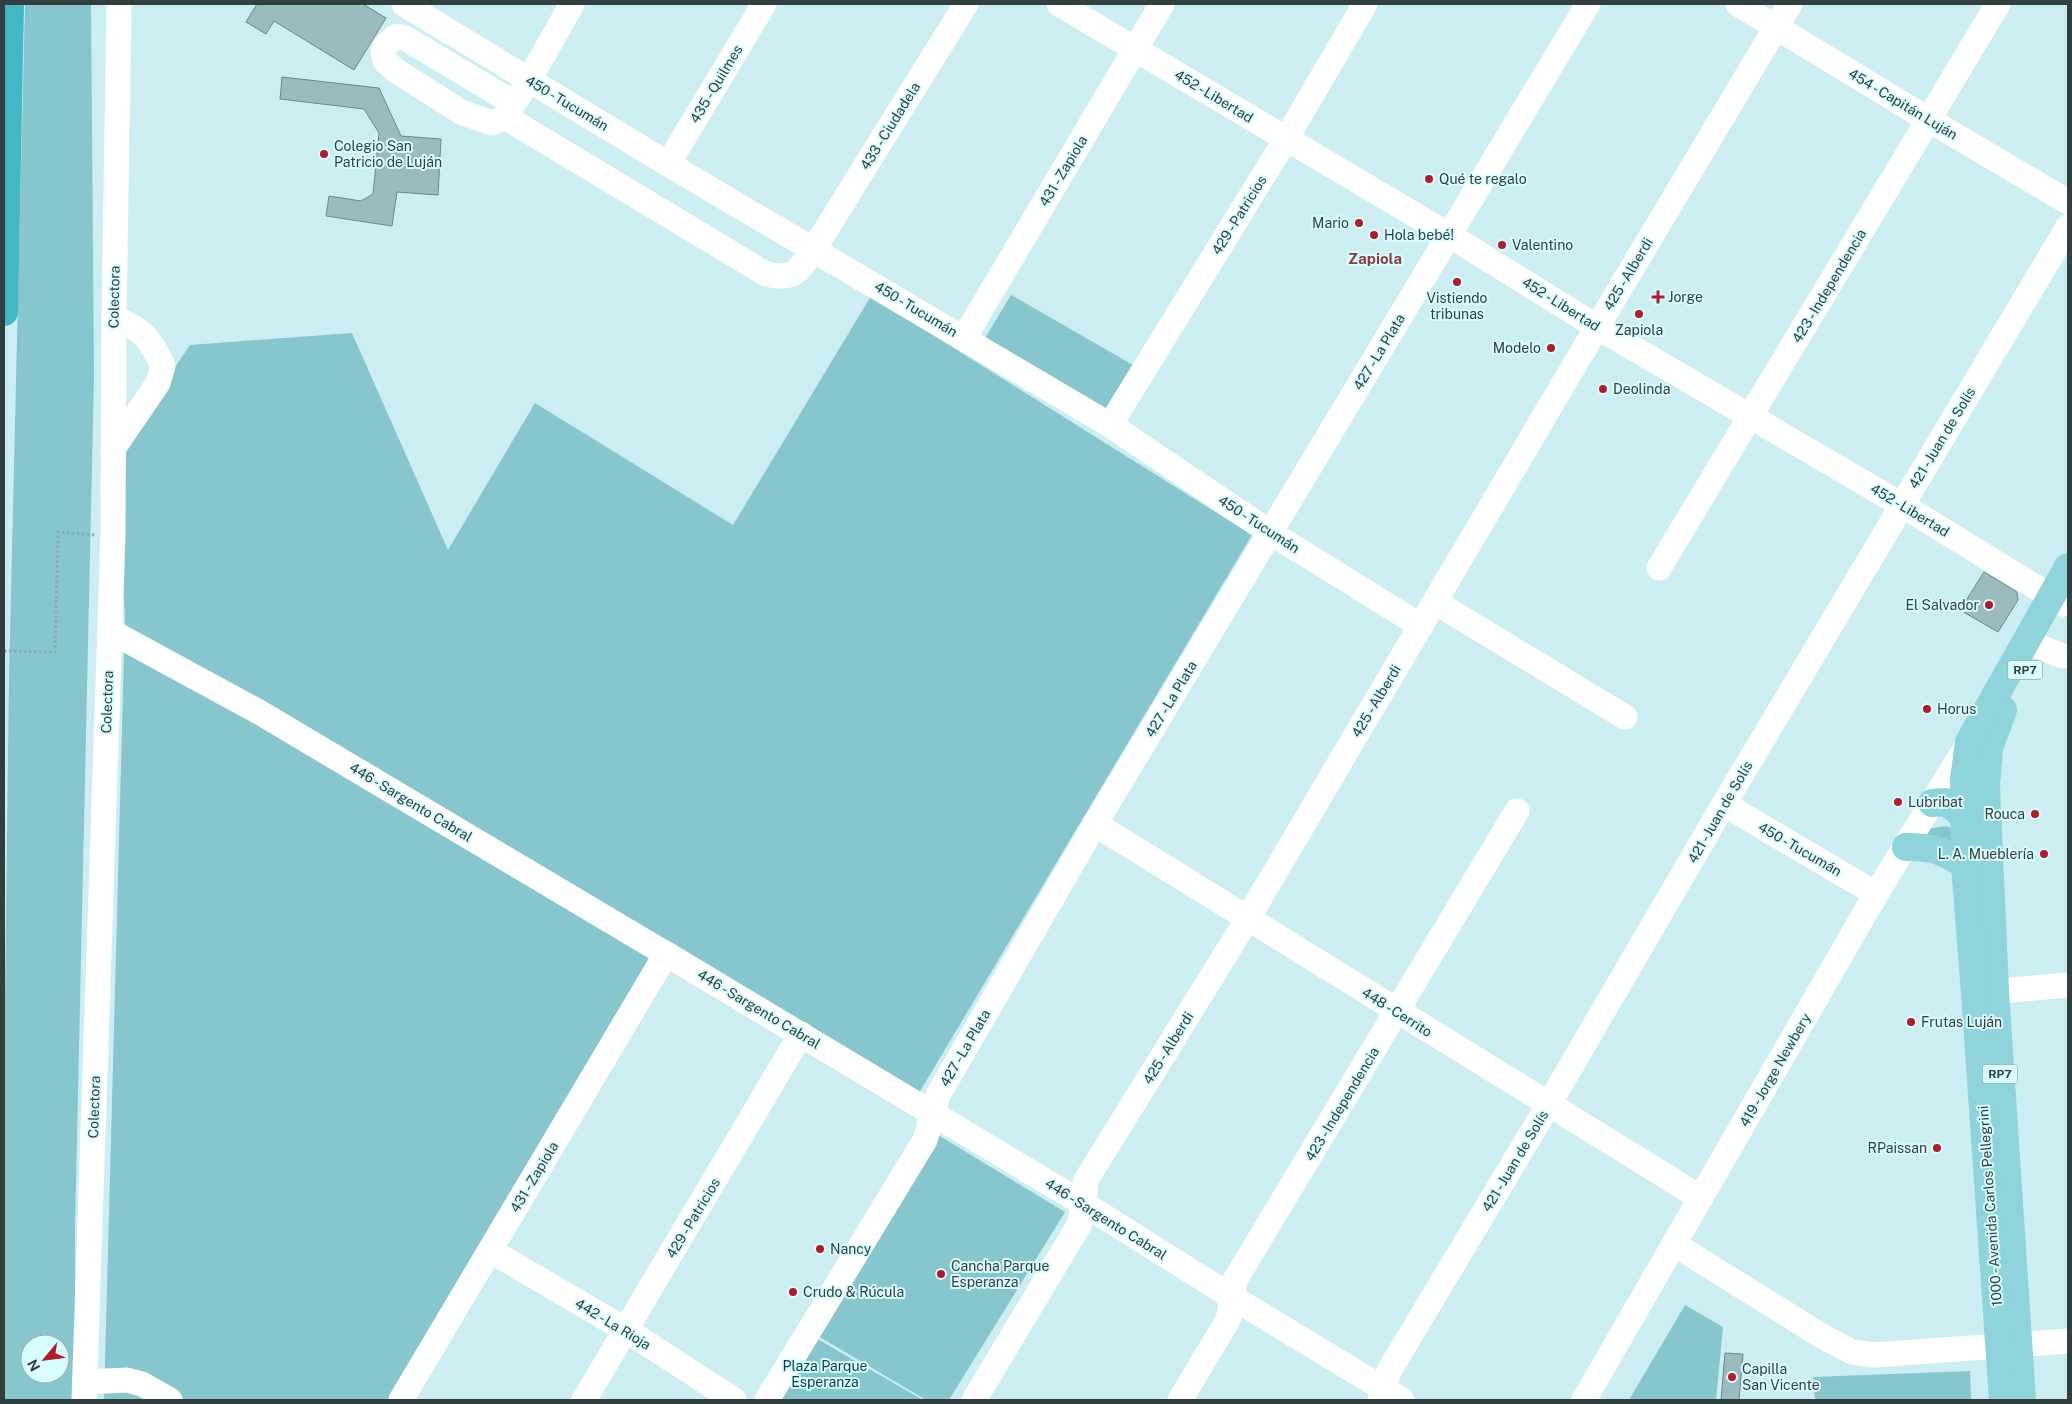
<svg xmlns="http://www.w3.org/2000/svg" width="2072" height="1404" font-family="'Public Sans',sans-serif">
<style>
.green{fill:#87c6cc;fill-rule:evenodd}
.building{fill:#9bbbbe;stroke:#69888b}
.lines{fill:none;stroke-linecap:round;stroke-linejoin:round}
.path{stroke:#8ea8ab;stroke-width:3;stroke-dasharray:2.5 2.5;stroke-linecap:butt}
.minor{stroke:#fff;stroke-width:25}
.major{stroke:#8fd4da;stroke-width:28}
.highway{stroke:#44b8c2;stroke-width:28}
.poi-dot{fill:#ae1b29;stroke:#d9fcff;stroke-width:2}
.labels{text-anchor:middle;stroke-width:4;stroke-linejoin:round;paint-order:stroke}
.shield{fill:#d9fcff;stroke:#647879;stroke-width:1}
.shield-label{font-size:12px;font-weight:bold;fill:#323f40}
.street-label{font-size:14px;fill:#323f40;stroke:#d9fcff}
.poi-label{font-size:14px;fill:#323f40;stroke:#d9fcff;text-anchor:start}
.park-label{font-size:14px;fill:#093e43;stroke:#d9fcff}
.neighbourhood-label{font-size:15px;font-weight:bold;fill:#863d3b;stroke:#d9fcff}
</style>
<rect width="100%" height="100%" fill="#cceef2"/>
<g class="green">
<path d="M25 4H91L94 375 75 1228V1400H4V1073L9 676ZM30 1344H60V1374H30Z"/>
<path d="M1011 295 1133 365 1105 411 985 338Z"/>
<path d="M871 296 1252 535 919 1093 668 940 396 1400H104L125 616 115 456 190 345 352 333 448 550 535 403 733 525Z"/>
<path d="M1946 826 1955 830 1957 849 1920 836 1928 829Z"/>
<path d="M938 1135 1065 1212 949 1400H926L818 1336Z"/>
<path d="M1685 1305 1723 1327 1716 1400H1629Z"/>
<path d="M814 1337 923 1400H777Z"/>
<path d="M1970 1371 1971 1400H1815L1813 1377Z"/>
</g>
<g class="building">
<path d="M257 4H363L386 18 354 70 274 21 266 34 246 22Z"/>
<path d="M282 77 379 88 401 136 441 139 438 195 397 192 392 226 326 216 329 196 361 201 373 194 379 133 364 109 280 99Z"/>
<path d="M1984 572 2017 592 2018 600 1998 632 1960 610Z"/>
<path d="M1725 1353 1743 1354 1739 1400H1721Z"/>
</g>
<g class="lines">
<path class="path" d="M4 651 55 652 58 532 94 535"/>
<g class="minor">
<path d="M404 4 668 164 1110 425 1271 533 1421 626"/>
<path d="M1059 4 1449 235 1597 327 1902 505 2063 604"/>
<path d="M1738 4 1929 120 2068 202"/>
<path d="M514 103 403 37H395L385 46 383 53 385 61 395 70 461 112 492 123 505 117 529 80 572 4"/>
<path d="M505 117 766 274C795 281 799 270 814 249L966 4"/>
<path d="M668 164 764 4"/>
<path d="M964 338 1162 4"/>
<path d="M1110 425 1286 139 1365 4"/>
<path d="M113 449 158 383 163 366C150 338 143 329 114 318"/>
<path d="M1659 568 1998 4"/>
<path d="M1435 602 1625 717"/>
<path d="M110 631 259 712 666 954 1084 1204 1232 1297 1402 1400"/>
<path d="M2038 646 2062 656H2068"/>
<path d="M1724 804 1876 894"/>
<path d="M1095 824 1701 1198"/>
<path d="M1975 993 2068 985"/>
<path d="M1674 1244 1820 1335 1852 1352 1874 1355 2068 1341"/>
<path d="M491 1251 626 1330 734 1400"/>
<path d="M85 1382 127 1380 142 1384 170 1400"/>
<path d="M84 1400 113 536 114 318 119 4"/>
<path d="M401 1400 666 954"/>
<path d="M584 1400 801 1034"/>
<path d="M767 1400 925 1140 938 1095 1095 824 1588 4"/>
<path d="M974 1400 1079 1225 1084 1204 1086 1180 1248 918 1597 327 1790 4"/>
<path d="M1180 1400 1228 1320 1235 1280 1517 811"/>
<path d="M1380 1400 1389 1371 1549 1104 1724 804 2068 227"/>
<path d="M1584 1400 1876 894 1968 744"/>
</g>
<g class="major">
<path d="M2003 710 1989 748 1986 787 1995 991 2022 1400"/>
<path d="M1932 803 1946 802 1965 816"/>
<path d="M1906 847C1934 847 1941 850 1965 865"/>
<path d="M2003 1400 1975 993 1965 865 1964 779 1969 742 2068 567"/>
</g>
<path class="highway" d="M4 312 10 4"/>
</g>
<g class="poi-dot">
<circle cx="324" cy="154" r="5"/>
<circle cx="1429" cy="179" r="5"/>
<circle cx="1359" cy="223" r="5"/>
<circle cx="1374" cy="235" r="5"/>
<circle cx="1502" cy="245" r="5"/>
<circle cx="1457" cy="282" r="5"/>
<path d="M1655.5 289.5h5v5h5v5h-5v5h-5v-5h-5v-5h5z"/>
<circle cx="1639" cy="314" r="5"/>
<circle cx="1551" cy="348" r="5"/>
<circle cx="1603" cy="389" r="5"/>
<circle cx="1989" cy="605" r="5"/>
<circle cx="1927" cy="709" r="5"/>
<circle cx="1898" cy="802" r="5"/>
<circle cx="2035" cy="814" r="5"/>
<circle cx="2044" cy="854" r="5"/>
<circle cx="1911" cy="1022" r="5"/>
<circle cx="1937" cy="1148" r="5"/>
<circle cx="820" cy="1249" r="5"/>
<circle cx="941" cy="1274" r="5"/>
<circle cx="793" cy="1292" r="5"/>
<circle cx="1732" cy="1377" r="5"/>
</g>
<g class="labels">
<g class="shield">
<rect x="2007.5" y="660.5" width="35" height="19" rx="4"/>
<rect x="1982.5" y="1064.5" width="35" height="19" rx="4"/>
</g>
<g class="shield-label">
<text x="2025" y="674">RP7</text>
<text x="2000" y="1078">RP7</text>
</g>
<g class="street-label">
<text transform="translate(716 84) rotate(-59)" y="5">435 - Quilmes</text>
<text transform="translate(1214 96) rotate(31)" y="5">452 - Libertad</text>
<text transform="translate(567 103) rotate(31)" y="5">450 - Tucumán</text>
<text transform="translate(1903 104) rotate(31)" y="5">454 - Capitán Luján</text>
<text transform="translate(890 126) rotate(-58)" y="5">433 - Ciudadela</text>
<text transform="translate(1063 171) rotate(-59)" y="5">431 - Zapiola</text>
<text transform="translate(1239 215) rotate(-58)" y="5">429 - Patricios</text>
<text transform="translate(1628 274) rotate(-59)" y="5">425 - Alberdi</text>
<text transform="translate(1829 286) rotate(-59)" y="5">423 - Independencia</text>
<text transform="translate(114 297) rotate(-89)" y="5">Colectora</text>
<text transform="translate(1561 304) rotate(32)" y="5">452 - Libertad</text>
<text transform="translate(916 309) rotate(31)" y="5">450 - Tucumán</text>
<text transform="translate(1379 352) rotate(-59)" y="5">427 - La Plata</text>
<text transform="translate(1942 438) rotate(-59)" y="5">421 - Juan de Solís</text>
<text transform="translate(1910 510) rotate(31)" y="5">452 - Libertad</text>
<text transform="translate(1259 524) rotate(33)" y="5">450 - Tucumán</text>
<text transform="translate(1171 699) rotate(-59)" y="5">427 - La Plata</text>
<text transform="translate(1376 701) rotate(-59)" y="5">425 - Alberdi</text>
<text transform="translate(107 702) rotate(-88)" y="5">Colectora</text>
<text transform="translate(411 802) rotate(31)" y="5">446 - Sargento Cabral</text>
<text transform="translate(1720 812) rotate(-60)" y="5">421 - Juan de Solís</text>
<text transform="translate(1800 849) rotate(30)" y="5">450 - Tucumán</text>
<text transform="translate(759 1009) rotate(31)" y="5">446 - Sargento Cabral</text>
<text transform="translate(1397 1012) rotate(32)" y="5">448 - Cerrito</text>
<text transform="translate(965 1048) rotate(-60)" y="5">427 - La Plata</text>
<text transform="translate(1168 1048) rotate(-58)" y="5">425 - Alberdi</text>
<text transform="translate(1775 1070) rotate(-60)" y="5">419 - Jorge Newbery</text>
<text transform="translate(1342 1104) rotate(-59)" y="5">423 - Independencia</text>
<text transform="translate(94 1107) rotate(-88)" y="5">Colectora</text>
<text transform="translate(1515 1161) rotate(-59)" y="5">421 - Juan de Solís</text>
<text transform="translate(534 1177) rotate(-59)" y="5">431 - Zapiola</text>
<text transform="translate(1990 1206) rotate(-94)" y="5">1000 - Avenida Carlos Pellegrini</text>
<text transform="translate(693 1218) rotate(-59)" y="5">429 - Patricios</text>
<text transform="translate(1106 1219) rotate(32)" y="5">446 - Sargento Cabral</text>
<text transform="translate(613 1324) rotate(31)" y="5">442 - La Rioja</text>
</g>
<g class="poi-label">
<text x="334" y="151">Colegio San<tspan x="334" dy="16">Patricio de Luján</tspan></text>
<text x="1439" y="184">Qué te regalo</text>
<text x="1349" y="228" text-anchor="end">Mario</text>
<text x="1384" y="240">Hola bebé!</text>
<text x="1512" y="250">Valentino</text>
<text x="1668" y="302">Jorge</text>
<text x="1457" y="303" text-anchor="middle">Vistiendo<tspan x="1457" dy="16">tribunas</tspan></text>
<text x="1639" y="335" text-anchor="middle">Zapiola</text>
<text x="1541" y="353" text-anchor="end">Modelo</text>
<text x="1613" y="394">Deolinda</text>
<text x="1979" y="610" text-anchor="end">El Salvador</text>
<text x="1937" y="714">Horus</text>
<text x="1908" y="807">Lubribat</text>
<text x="2025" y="819" text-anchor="end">Rouca</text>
<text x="2034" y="859" text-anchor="end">L. A. Mueblería</text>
<text x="1921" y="1027">Frutas Luján</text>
<text x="1927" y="1153" text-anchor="end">RPaissan</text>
<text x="830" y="1254">Nancy</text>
<text x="951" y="1271">Cancha Parque<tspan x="951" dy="16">Esperanza</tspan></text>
<text x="803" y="1297">Crudo &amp; Rúcula</text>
<text x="1742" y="1374">Capilla<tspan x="1742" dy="16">San Vicente</tspan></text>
</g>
<g class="park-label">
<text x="825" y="1371">Plaza Parque<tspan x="825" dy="16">Esperanza</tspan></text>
</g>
<g class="neighbourhood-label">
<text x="1375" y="264">Zapiola</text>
</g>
</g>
<rect width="2072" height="1404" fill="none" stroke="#323f40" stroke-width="10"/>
<g transform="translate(45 1359) rotate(241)"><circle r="24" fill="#d9fcff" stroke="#96b0b3"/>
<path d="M0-4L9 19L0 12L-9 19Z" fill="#ae1b29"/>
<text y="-8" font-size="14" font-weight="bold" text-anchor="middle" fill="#323f40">N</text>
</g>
</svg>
